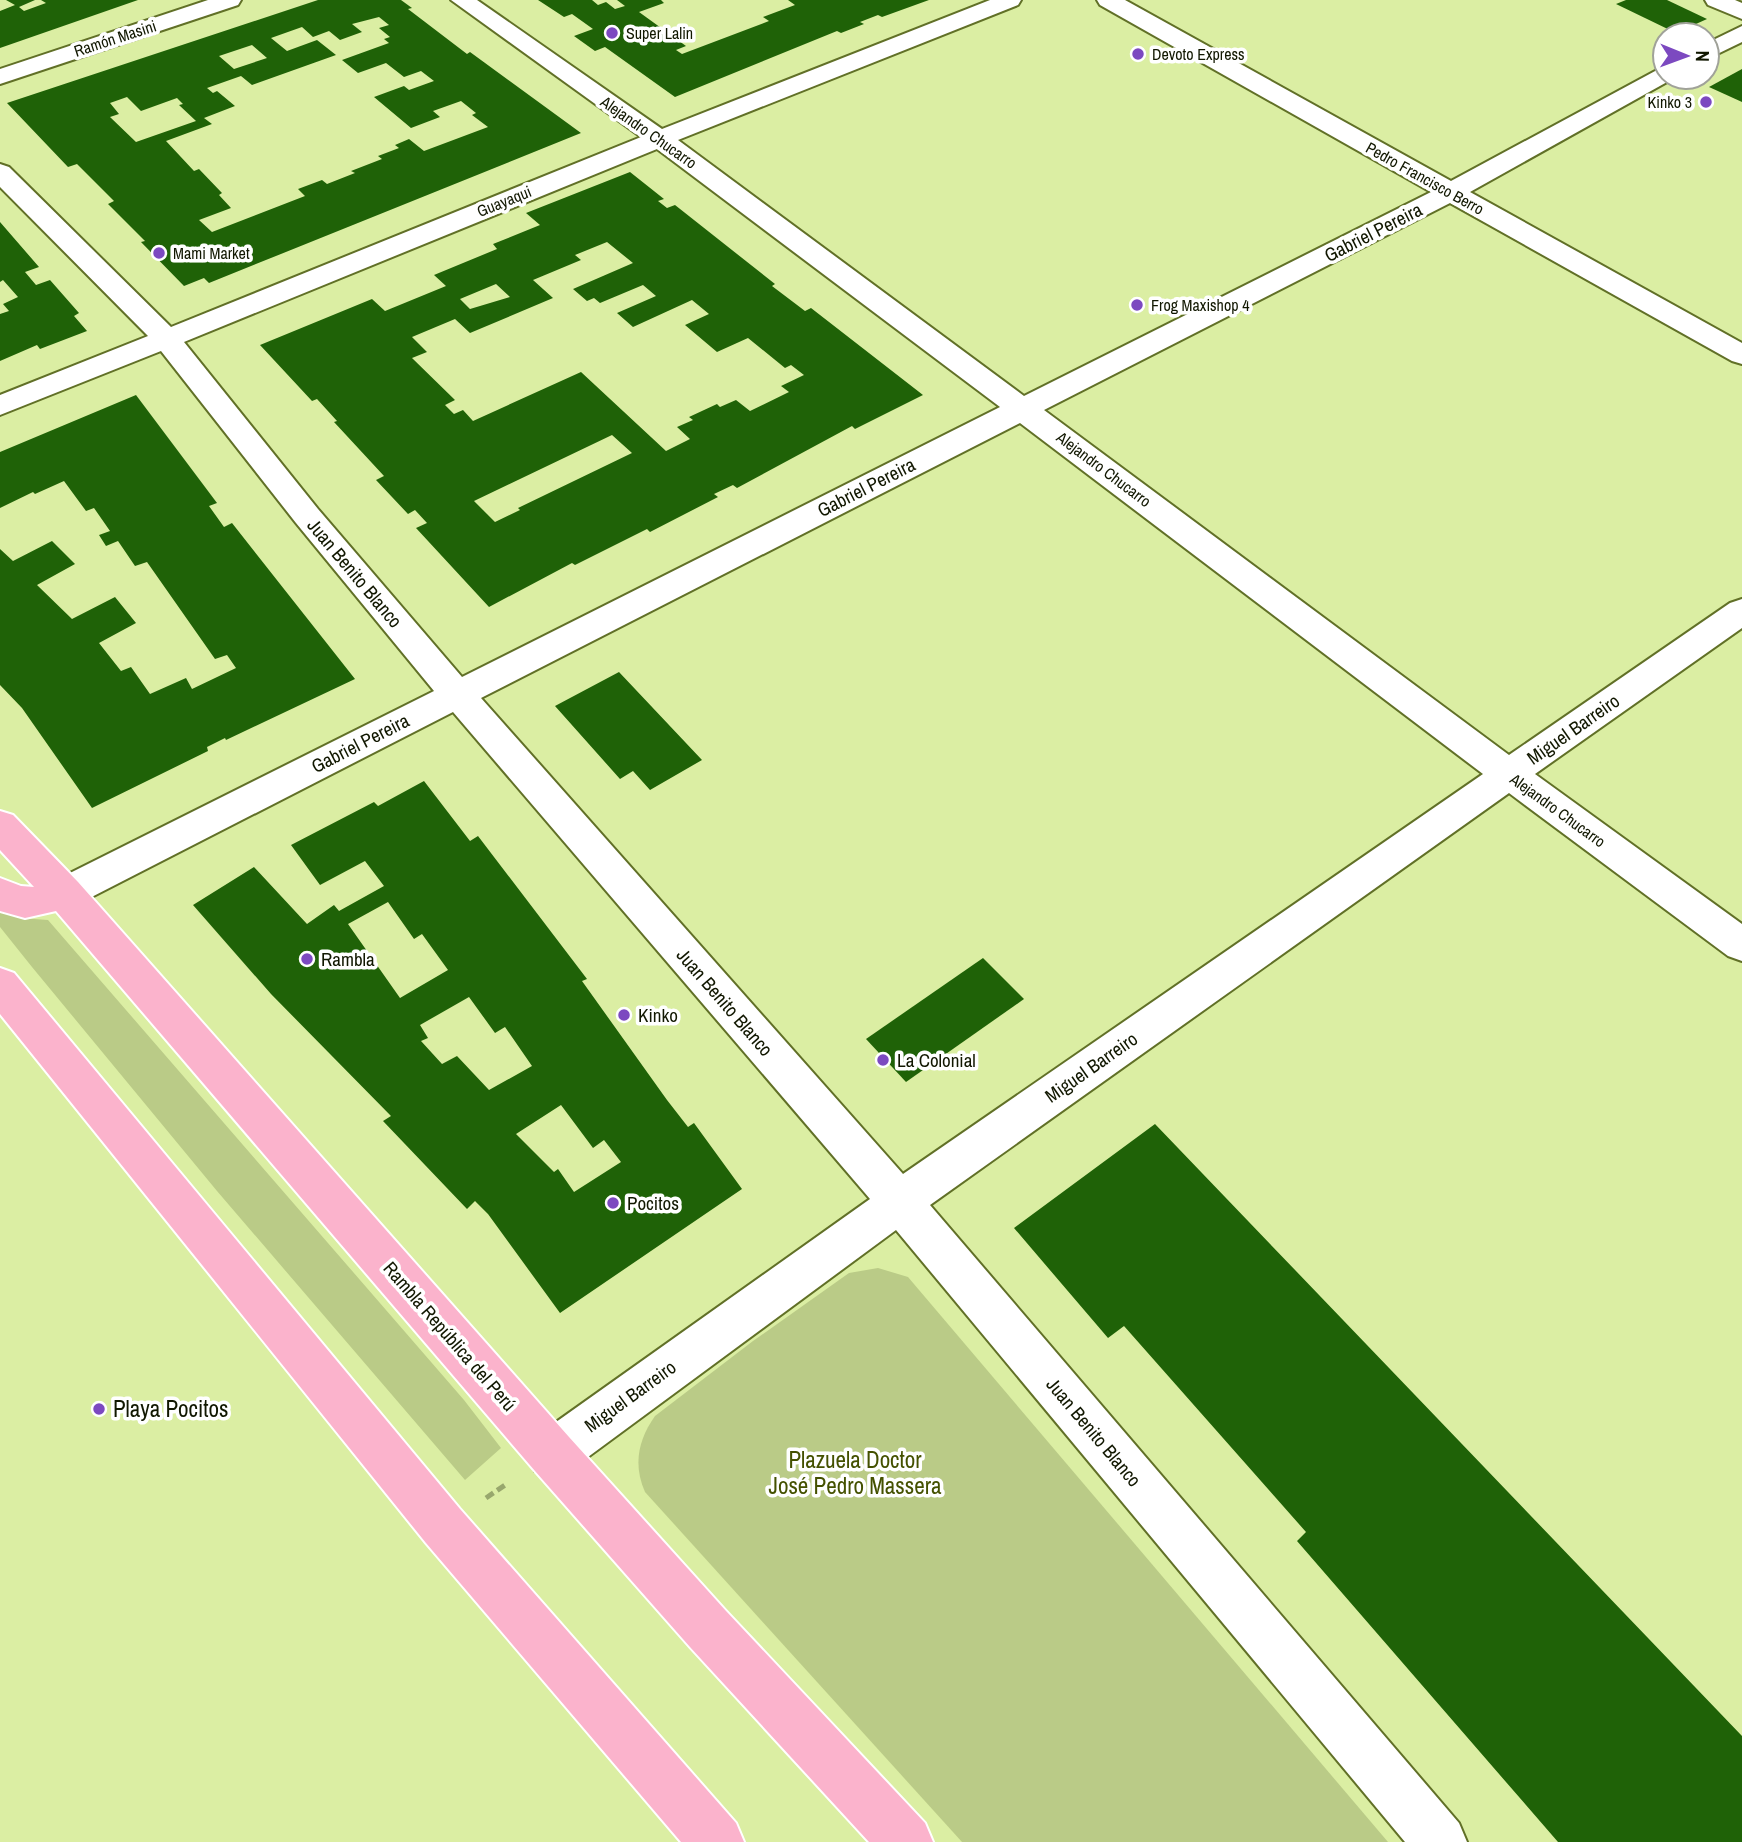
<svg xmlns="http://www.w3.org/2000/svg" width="1742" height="1842" font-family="'Archivo Narrow',sans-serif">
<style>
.green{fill:#bacb87}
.building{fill:#1f6207;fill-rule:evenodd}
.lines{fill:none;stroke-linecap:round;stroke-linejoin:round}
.minor-casing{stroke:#617027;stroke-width:4}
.major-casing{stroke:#fff;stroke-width:4}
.path{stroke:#98a76d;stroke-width:5;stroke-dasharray:9 4.5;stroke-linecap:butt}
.minor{fill:#fff;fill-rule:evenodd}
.major{fill:#fbb3cc;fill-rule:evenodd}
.poi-dot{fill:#7c49c0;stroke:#fff;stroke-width:2.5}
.labels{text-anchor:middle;stroke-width:7;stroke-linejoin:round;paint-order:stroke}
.far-poi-label{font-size:16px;fill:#111700;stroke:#fff;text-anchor:start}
.far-street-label{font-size:16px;fill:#111700;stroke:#fff}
.street-label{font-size:19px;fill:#111700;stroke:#fff}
.poi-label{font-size:19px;fill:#111700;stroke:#fff;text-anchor:start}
.near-poi-label{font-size:23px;fill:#111700;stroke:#fff;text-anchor:start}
.near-park-label{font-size:23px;fill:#445100;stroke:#fff}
</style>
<rect width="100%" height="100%" fill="#dbeea3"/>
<g class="green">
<path d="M0 911 20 918 48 920 464 1400 501 1448 465 1480 217 1191 32 967 0 927Z"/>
<path d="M878 1268 908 1277 1388 1842H962L645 1492C633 1465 638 1440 655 1416L753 1341 849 1273Z"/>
</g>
<g class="building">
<path d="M6 0H35L19 7 24 11 46 3 41 0H138L0 48V11L15 5Z"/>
<path d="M318 0H401L412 8 408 9 467 54 470 52 581 133 209 283 204 278 184 286 141 242 145 241 108 204 114 201 77 164 68 167 7 103ZM379 17 389 25 379 28 390 37 384 39 389 43 342 60 358 73 386 63 404 77 421 71 434 81 409 90 404 86 374 97 411 128 440 117 433 111 461 101 476 113 472 115 488 127 424 151 409 139 395 145 399 148 378 156 382 159 351 171 355 173 327 184 322 180 298 189 305 196 212 232 199 220 231 208 219 195 222 193 199 169 194 171 166 141 212 124 204 118 235 106 217 91 213 93 207 88 241 76 252 85 336 55 317 40 287 51 271 38 302 27 313 37 329 31 340 40 362 32 352 24ZM252 45 267 58 234 69 219 56ZM127 97 141 111 177 98 183 104 179 105 196 121 136 142 110 117 119 114 110 103Z"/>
<path d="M538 0H592L598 5 606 2 615 9 625 6 617 0H661L664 3 639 12 686 46 676 50 682 54 769 21 763 17 795 5 788 0H929L882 17 878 15 860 22 864 24 841 33 837 31 675 97 605 47 595 51 574 36 593 29 572 14 564 17Z"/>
<path d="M1626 0H1667L1707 19 1676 33 1616 4Z"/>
<path d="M1742 69V102L1709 87Z"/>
<path d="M630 172 664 199 658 201 667 208 675 205 775 284 772 286 805 311 811 308 923 395 855 429 852 426 737 488 733 485 714 494 718 497 650 532 647 529 575 565 572 563 489 607 416 528 427 523 415 510 408 514 376 480 384 476 334 422 337 421 317 399 312 401 260 345 372 299 385 311 446 286 434 275 497 249 493 244 540 225 526 213ZM607 242 633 263 573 289 587 301 594 298 600 303 643 285 656 296 617 313 633 327 692 300 709 314 685 325 717 352 748 338 785 368 791 365 804 375 781 386 789 392 750 411 736 400 720 407 717 404 689 417 693 420 677 427 690 439 666 451 581 372 473 421 463 410 454 414 445 405 455 400 412 358 427 352 412 337 455 319 470 333 553 298 533 280 581 260 575 255ZM496 284 510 297 470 309 460 299ZM612 435 632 453 518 508 520 510 495 522 474 501Z"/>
<path d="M0 222 39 267 25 272 36 285 50 280 79 313 74 316 87 331 40 349 37 345 0 361V314L9 311 3 304 18 297 3 280 0 282Z"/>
<path d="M136 395 217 503 209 506 224 527 232 523 355 679 226 740 225 738 207 747 208 751 92 808 22 708 0 685V549L13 561 52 541 75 564 37 585 72 619 115 597 136 623 99 643 121 671 131 667 150 694 186 678 192 689 236 668 227 655 215 659 147 562 135 566 118 541 106 546 99 535 110 531 94 508 86 511 64 481 35 494 33 492 0 508V452Z"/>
<path d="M619 672 702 760 650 790 633 771 620 779 555 706Z"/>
<path d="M424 781 470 841 478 836 587 979 582 981 667 1100 688 1127 694 1123 742 1189 560 1313 488 1214 475 1201 467 1209 383 1121 391 1116 271 994 193 905 254 867 307 924 334 905 339 911 384 886 365 861 320 885 291 845 374 802 378 806ZM388 902 414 939 422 934 448 970 400 998 348 924ZM469 997 495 1033 505 1027 532 1066 489 1090 457 1056 442 1064 421 1041 428 1038 420 1025ZM561 1105 593 1148 604 1140 621 1162 574 1192 558 1169 554 1172 516 1134Z"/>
<path d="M983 958 1024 999 906 1082 866 1039Z"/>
<path d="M1155 1124 1742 1736V1842H1558L1297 1541 1306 1532 1124 1326 1108 1338 1014 1228Z"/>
</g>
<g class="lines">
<defs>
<g id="minor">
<path d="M208 0H241L238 5 0 84V69Z"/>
<path d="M451 0H477L662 129 990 0H1021L1018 5 678 140 1024 396 1431 192 1100 5 1097 0H1125L1451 181 1657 70 1665 68V77H1676L1470 192 1742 343V364L1732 361 1450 203 1044 410 1509 755 1730 603 1742 599V628L1535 774 1742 924V961L1728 956 1509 793 930 1205 1459 1823 1467 1842H1405L896 1230 569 1471 552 1478 535 1471 528 1454 535 1437 870 1199 453 712 78 904 65 908 52 904 46 893 52 882 434 691 296 523 161 351 0 415V395L148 336 0 187V164L9 167 171 327 641 137ZM657 149 1000 407 462 677 318 509 184 342ZM1020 423 1483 774 903 1174 481 698Z"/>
<path d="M1705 0H1735L1742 3V19L1708 5Z"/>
<path d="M1742 26V42L1707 59V43Z"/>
</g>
<g id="major">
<path d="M0 811 13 815 78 882 569 1437 726 1611 925 1823 933 1842H869L690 1647 535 1471 56 911 25 918 0 911V878L21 886 34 887 0 850Z"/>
<path d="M0 968 14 973 460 1509 736 1823 744 1842H681L426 1543 0 1014Z"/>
</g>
</defs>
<use href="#minor" class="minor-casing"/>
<use href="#major" class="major-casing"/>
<path class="path" d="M486 1498 508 1483"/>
<use href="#minor" class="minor"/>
<use href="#major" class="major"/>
</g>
<g class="poi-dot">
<circle cx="612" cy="33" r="7"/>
<circle cx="1138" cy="54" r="7"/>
<circle cx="1706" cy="102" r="7"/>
<circle cx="159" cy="253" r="7"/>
<circle cx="1137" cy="305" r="7"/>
<circle cx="307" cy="959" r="7"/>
<circle cx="624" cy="1015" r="7"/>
<circle cx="883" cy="1060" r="7"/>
<circle cx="613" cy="1203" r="7"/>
<circle cx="99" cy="1409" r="7"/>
</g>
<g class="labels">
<g class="far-poi-label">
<text x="626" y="39">Super Lalin</text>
<text x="1152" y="60">Devoto Express</text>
<text x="1692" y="108" text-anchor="end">Kinko 3</text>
<text x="173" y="259">Mami Market</text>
<text x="1151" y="311">Frog Maxishop 4</text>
</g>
<g class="far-street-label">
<text transform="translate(115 38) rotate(-18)" y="6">Ramón Masini</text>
<text transform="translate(649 132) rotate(35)" y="6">Alejandro Chucarro</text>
<text transform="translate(1425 178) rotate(29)" y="6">Pedro Francisco Berro</text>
<text transform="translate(504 201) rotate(-22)" y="6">Guayaqui</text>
<text transform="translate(1104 469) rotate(37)" y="6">Alejandro Chucarro</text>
<text transform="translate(1558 810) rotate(36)" y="6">Alejandro Chucarro</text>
</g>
<g class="street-label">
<text transform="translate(1373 232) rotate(-27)" y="7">Gabriel Pereira</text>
<text transform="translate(866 487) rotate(-27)" y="7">Gabriel Pereira</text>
<text transform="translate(355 573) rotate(50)" y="7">Juan Benito Blanco</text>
<text transform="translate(1573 729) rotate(-35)" y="7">Miguel Barreiro</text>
<text transform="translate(360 743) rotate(-27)" y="7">Gabriel Pereira</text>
<text transform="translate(725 1002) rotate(49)" y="7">Juan Benito Blanco</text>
<text transform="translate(1091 1067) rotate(-35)" y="7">Miguel Barreiro</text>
<text transform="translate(450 1336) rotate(49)" y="7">Rambla República del Perú</text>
<text transform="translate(630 1396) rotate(-36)" y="7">Miguel Barreiro</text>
<text transform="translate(1094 1432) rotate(50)" y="7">Juan Benito Blanco</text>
</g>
<g class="poi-label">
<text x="321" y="966">Rambla</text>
<text x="638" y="1022">Kinko</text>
<text x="897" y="1067">La Colonial</text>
<text x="627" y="1210">Pocitos</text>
</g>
<g class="near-poi-label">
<text x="113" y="1417">Playa Pocitos</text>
</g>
<g class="near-park-label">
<text x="855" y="1468">Plazuela Doctor<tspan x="855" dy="26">José Pedro Massera</tspan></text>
</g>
</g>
<g transform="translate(1686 56) rotate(91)"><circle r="33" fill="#ffffff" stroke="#a0a299" stroke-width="2"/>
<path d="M0-5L12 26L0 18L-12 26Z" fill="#7c49c0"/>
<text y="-10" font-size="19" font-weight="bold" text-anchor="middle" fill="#111700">N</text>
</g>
</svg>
